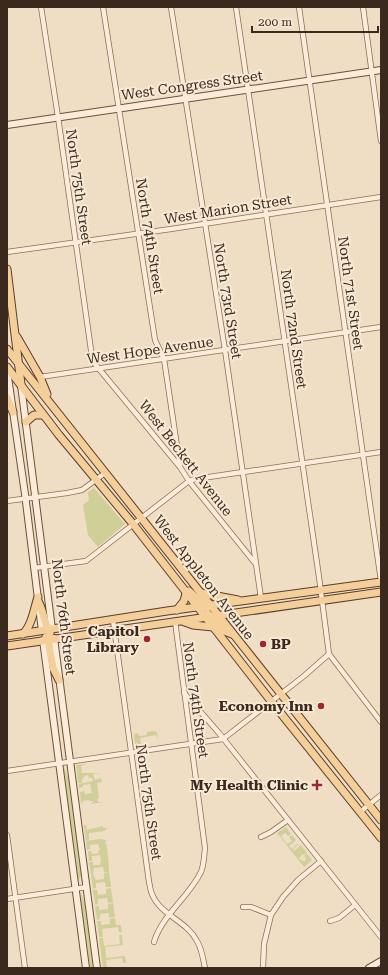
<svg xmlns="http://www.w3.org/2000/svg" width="388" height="975" font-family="'Roboto Serif',serif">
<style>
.green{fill:#cfcf97}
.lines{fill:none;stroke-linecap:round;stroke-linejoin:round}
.street-casing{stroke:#8c6f59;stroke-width:6}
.secondary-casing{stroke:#6e503c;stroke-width:8}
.primary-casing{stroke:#593d2e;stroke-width:9}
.street{stroke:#faecd8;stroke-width:4.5}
.secondary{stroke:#faecd8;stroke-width:6}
.primary{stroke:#f5cf9a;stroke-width:7}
.poi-dot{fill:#9e2634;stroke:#f7e9d4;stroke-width:1.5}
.labels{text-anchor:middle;stroke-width:4;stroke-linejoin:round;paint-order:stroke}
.street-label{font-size:14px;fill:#3b291e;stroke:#f7e9d4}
.poi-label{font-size:14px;font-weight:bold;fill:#3b291e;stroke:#f7e9d4;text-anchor:end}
</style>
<rect width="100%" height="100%" fill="#f0dec4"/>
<g class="green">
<path d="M94 488 125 524 98 547 88 535 83 505 89 500 88 492Z"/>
<path d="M153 731 157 732 158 739 156 735 140 738 141 745 135 746 134 734 137 733 140 736 147 735V732Z"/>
<path d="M86 764 81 766 82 773H101L93 774 95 780 101 778 102 782 97 783 99 798 97 799 98 802H105L90 804 94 801H90L89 800 83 801V802L81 803 80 792 84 791 85 794 92 793 90 784 83 785V787L79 788V784L93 781 92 778H89L88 775 84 776 83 779H82V783H78L76 765Z"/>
<path d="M64 767 69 780 81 872V876L78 881 64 772Z"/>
<path d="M84 825H86L87 830 103 826V828H107L108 829H105V831L89 833V840L86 841Z"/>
<path d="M286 827 291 834 288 836 285 833 281 836 287 844 292 841 289 837 292 835 296 840 289 846 292 849 298 843 299 844 293 849 294 851 301 845 307 853 304 855 303 854 299 858 302 861H305L306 858 304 856 307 854 312 860 304 867 277 833Z"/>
<path d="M100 839 106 840V842L104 843H106L108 854H106L108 855 109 872H104L103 867 94 868 93 874 96 880 104 879V873L109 872 111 887H106L105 882 96 883V888L93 889 91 875 92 874H91L89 862H93V865H100V862L101 861 100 855 92 856V861H89L88 851H91L92 854 99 853 98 851 100 850 98 844 90 845V849L87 850 86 841Z"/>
<path d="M111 888 113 902 108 903 107 898 98 899V904L95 905 93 890H97L98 895 106 894V889Z"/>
<path d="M81 894 86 907 94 968H90L80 895Z"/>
<path d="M113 903 115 917 109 918V913L100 914V919L97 920 95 906H99V910L108 909V904Z"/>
<path d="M115 918 116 925H121L122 932H119L118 927 102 929 103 937H99L97 921H101V925L110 924V919Z"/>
<path d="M119 935H122L123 945 105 947 106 958 125 956 126 963H123L122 958 106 960 107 968H103L99 938H103L104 946 120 944Z"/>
</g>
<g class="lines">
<defs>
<g id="street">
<path d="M41 7 58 117 92 357 95 364 180 467 189 481 255 563"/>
<path d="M103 7 155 340 164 359 180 466"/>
<path d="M171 7 225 350 261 598"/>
<path d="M236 7 319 577 329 654"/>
<path d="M299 7 381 581"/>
<path d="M363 7 381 141"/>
<path d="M7 252 171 229 381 197"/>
<path d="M40 377 381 327"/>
<path d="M7 501 67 493 82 490 105 473"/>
<path d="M34 568 86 561 189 481 195 479 381 452"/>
<path d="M113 620 149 882C150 885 150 890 152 894 160 915 187 921 197 941 202 949 203 959 205 968"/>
<path d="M329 654 381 722"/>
<path d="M184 693 219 733 381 937"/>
<path d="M7 771 223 739 304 676 329 654"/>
<path d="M360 812 381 795"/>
<path d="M7 835 25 968"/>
<path d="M261 837 271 832 288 820"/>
<path d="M7 899 87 887"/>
<path d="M243 907H251L271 915"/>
<path d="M330 921 339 918 355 905"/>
<path d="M154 942C162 915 189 897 201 872 204 865 204 856 205 848L175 621"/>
<path d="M263 968 264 944 271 915 283 897 298 880 321 861"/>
</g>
<g id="secondary">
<path d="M7 125 381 70"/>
<path d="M7 370 25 494 42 631"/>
<path d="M21 385 52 629"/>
<path d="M54 638 97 968"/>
<path d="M43 640 86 968"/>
<path d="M369 968 381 961"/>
</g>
<g id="primary">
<path d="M7 269 21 384"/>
<path d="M17 337 40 377 47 394"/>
<path d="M7 349 381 820"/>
<path d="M7 367 59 435 133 524 271 701 381 838"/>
<path d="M7 398 13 412"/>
<path d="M26 422 34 415H43"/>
<path d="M189 591 207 608"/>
<path d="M201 593 238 600"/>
<path d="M38 601C44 611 44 624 50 633"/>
<path d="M177 610 184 601 186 593"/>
<path d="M208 614 224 631 232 634"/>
<path d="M182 621 193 625 213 627"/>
<path d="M23 634C32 625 34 609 38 597"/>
<path d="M7 636 167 611 381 582"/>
<path d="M46 637 48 640 53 668 59 680"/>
<path d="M7 646 381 592"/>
</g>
</defs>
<use href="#street" class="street-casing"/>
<use href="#secondary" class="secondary-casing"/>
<use href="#primary" class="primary-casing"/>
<use href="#street" class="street"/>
<use href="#secondary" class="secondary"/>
<use href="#primary" class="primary"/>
</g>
<g class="poi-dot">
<circle cx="147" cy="639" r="4"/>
<circle cx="263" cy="644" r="4"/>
<circle cx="321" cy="706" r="4"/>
<path d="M315 779h4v4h4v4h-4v4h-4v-4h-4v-4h4z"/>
</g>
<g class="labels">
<g class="street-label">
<text transform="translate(192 85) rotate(-8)" y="5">West Congress Street</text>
<text transform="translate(79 187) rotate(82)" y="5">North 75th Street</text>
<text transform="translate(228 209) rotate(-9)" y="5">West Marion Street</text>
<text transform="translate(150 236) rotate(81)" y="5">North 74th Street</text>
<text transform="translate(351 293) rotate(82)" y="5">North 71st Street</text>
<text transform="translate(228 301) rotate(81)" y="5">North 73rd Street</text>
<text transform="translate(294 329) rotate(82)" y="5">North 72nd Street</text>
<text transform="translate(150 350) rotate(-8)" y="5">West Hope Avenue</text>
<text transform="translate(186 458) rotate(52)" y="5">West Beckett Avenue</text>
<text transform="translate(204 577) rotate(52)" y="5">West Appleton Avenue</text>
<text transform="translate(64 617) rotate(83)" y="5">North 76th Street</text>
<text transform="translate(196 700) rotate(82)" y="5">North 74th Street</text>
<text transform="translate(149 802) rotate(82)" y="5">North 75th Street</text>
</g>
<g class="poi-label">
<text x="139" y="636">Capitol<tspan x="139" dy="16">Library</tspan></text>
<text x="271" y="649" text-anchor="start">BP</text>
<text x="313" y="711">Economy Inn</text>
<text x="308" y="790">My Health Clinic</text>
</g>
</g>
<rect width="388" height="975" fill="none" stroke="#3b291e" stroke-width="16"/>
<path d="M252 26v6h126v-6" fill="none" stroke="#3b291e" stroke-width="2"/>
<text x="258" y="26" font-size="12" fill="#3b291e" stroke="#f7e9d4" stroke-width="3" paint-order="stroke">200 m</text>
</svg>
